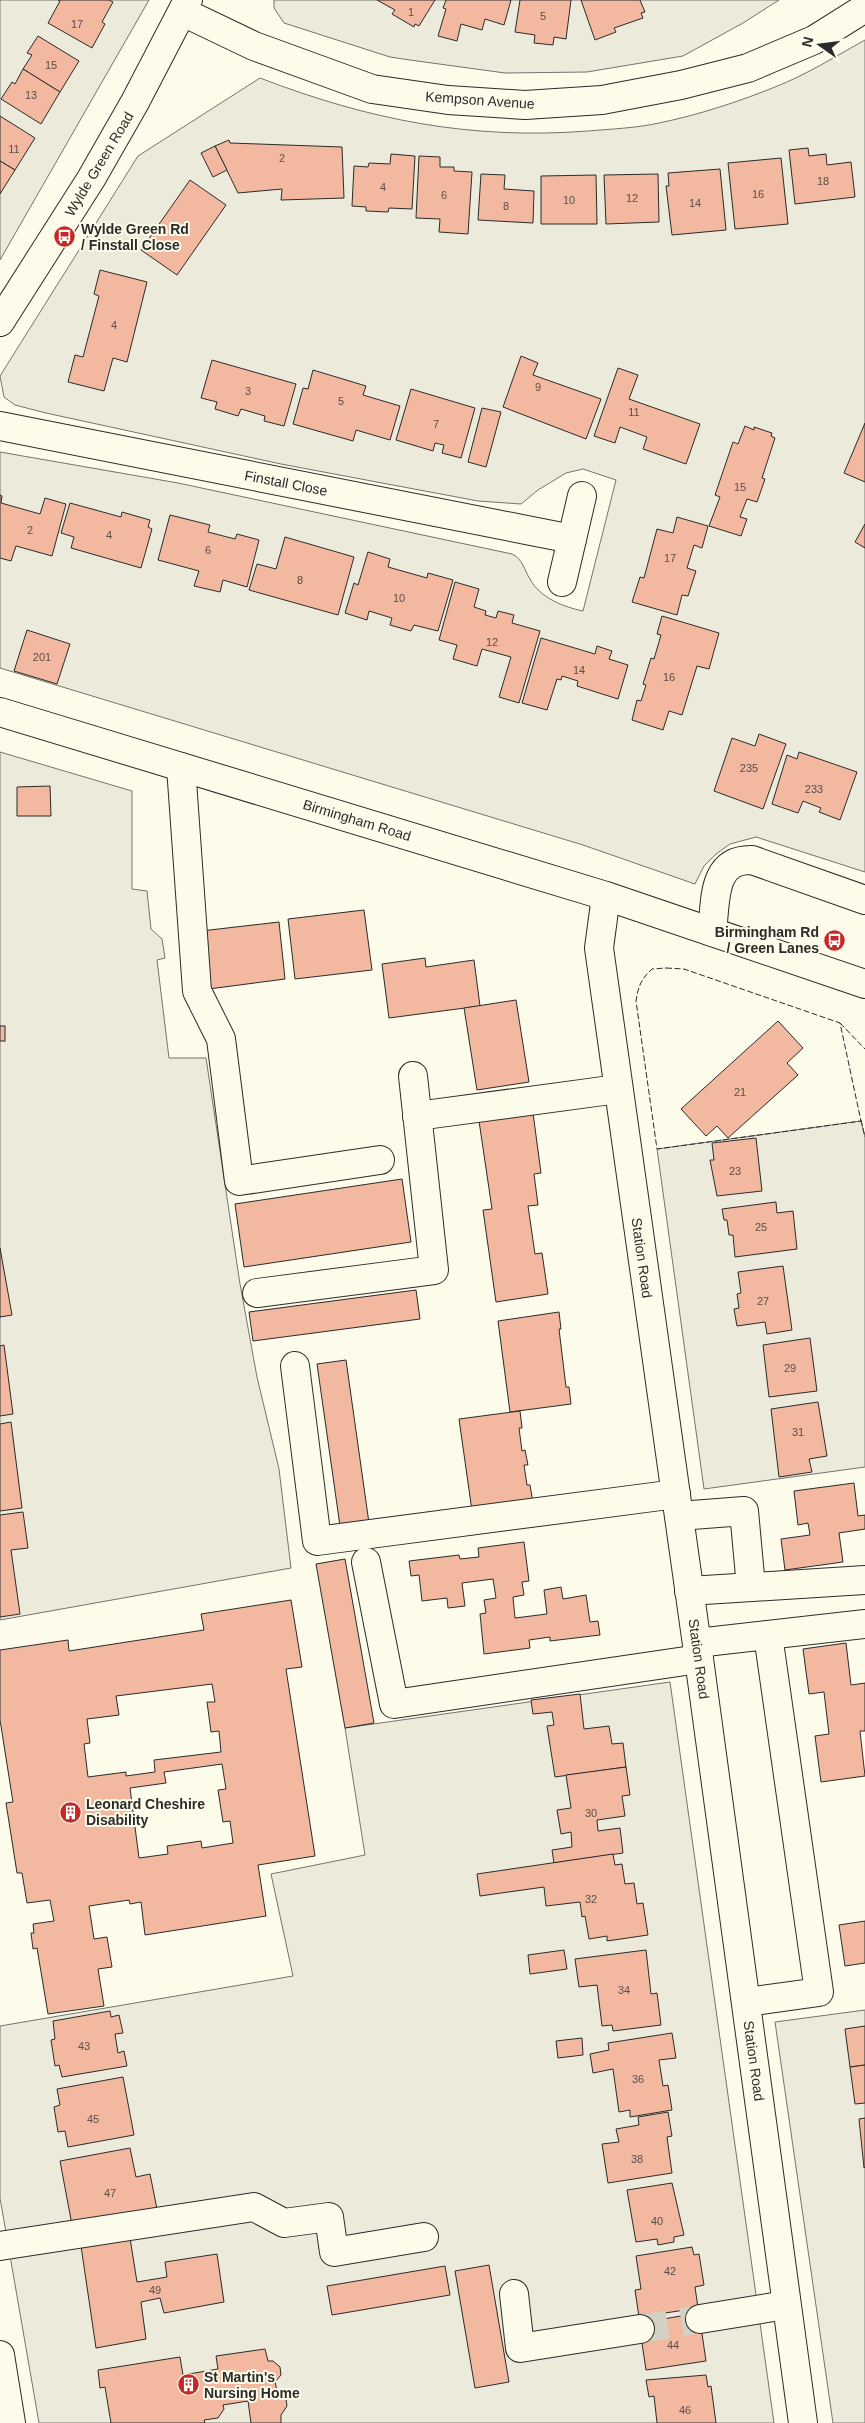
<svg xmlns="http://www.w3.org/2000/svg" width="865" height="2423" font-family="Helvetica,sans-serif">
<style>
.green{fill:#ecebdb;stroke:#74746e}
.building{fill:#f2b8a0;stroke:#2b2b2b;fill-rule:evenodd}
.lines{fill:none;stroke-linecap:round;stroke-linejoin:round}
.minor-tunnel{stroke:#d3d1c4;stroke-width:28;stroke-dasharray:28 14;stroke-linecap:butt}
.minor-casing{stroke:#2b2b2b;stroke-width:30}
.major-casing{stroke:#2b2b2b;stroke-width:30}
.minor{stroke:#fdfbea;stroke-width:28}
.major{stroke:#fdfbea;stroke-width:28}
.fence{stroke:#2b2b2b;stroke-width:1;stroke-dasharray:6 2.5;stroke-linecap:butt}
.labels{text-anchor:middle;stroke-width:4;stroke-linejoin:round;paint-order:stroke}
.number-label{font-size:11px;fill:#5d4e48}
.street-label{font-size:14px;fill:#2b2b2b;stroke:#fdfbea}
.poi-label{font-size:14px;font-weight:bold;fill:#2b2b2b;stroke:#fdfbea;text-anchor:start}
</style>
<rect width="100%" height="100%" fill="#fdfbea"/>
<g class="green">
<path d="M0 0H149L0 260Z"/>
<path d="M274 0H779L743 23 683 56 587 72 505 73 410 60 390 57 284 23 274 8Z"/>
<path d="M865 40V872L756 837 730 844 716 854 704 866 695 884 583 845 0 668V452L178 483 512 554C523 559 524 570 530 579 540 598 564 607 583 611L616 480 583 469 566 473 538 490 521 504 478 501 281 464 46 413 15 405 4 397 0 376 138 156 260 78C369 120 471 140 588 131 611 129 637 128 659 123 698 115 738 102 775 87 806 75 836 56 865 40Z"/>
<path d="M0 752 132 791V889L147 891 151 929 162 939 165 958 157 960 169 1058H206L240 1284 257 1377 279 1469 291 1568 0 1620Z"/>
<path d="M861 1121 865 1137V1467L704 1489 657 1149Z"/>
<path d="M670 1682 774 2423H39L0 2198V2026L293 1976 271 1874 365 1855 345 1728Z"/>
<path d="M865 2010V2423H833L775 2022Z"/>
</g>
<g class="building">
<path d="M58 0H109L113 2 102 22 105 24 92 48 48 23 60 1Z"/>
<path d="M377 0H435L419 26 415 24 414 27 392 14 395 10Z"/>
<path d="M446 0H511L504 25 485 19 482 30 461 24 457 41 438 36 446 9 443 8Z"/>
<path d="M520 0H571L566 39 554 37 553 45 534 43 535 35 515 32Z"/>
<path d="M581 0H640L645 12 641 13 643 18 614 28 616 32 595 40Z"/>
<path d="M38 36 79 61 60 92 23 69 32 55 27 53Z"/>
<path d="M23 69 60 92 41 124 1 99 12 82 15 84Z"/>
<path d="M0 116 35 138 15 170 0 161Z"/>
<path d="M229 140 230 143 342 147 344 198 281 200 282 189 238 193 215 146Z"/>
<path d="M215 146 227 170 213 177 201 153Z"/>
<path d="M808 148 809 156 826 154 827 165 851 162 855 197 795 204 789 150Z"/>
<path d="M391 154 415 156 412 209 389 208 388 212 366 211V207L352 206 354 166 368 167 369 163 390 164Z"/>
<path d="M419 156 440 157V167H454V171L472 172 468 234 439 232 440 219 416 218Z"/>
<path d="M781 158 788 224 735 229 728 163Z"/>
<path d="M0 161 15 170 0 194Z"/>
<path d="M720 169 726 230 672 235 666 186H669L668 173Z"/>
<path d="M481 174 505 175 504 189 534 191 533 223 478 220Z"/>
<path d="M658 174 659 222 606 224 604 175Z"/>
<path d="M596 175 597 224H541V176Z"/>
<path d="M190 180 226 205 177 275 141 250Z"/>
<path d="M100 270 147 282 127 362 113 358 104 391 68 382 75 355 83 357 99 296 94 294Z"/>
<path d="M521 356 538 363 533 375 601 399 586 439 503 407Z"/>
<path d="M212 360 296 384 284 426 264 421 265 416 241 409 238 416 215 409 217 402 201 398Z"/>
<path d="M618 368 638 375 629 399 700 424 686 464 643 449 647 437 620 427 615 443 594 436Z"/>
<path d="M313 370 366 386 363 395 400 406 390 440 356 430 353 441 293 424 303 388 308 389Z"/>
<path d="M411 389 475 408 461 458 442 453 444 445 435 443 433 451 396 440Z"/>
<path d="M482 408 501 412 486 467 468 462Z"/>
<path d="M865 423V482L844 473Z"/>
<path d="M745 426 754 430V427L772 433 771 436 775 438 762 478 765 479 757 502 747 499 740 517 747 519 741 536 709 526 720 497 715 495 733 442 738 444Z"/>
<path d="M0 495 2 496 1 503 40 514 45 498 66 504 52 556 16 546 11 561 0 558Z"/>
<path d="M70 503 121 517 122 512 150 520 148 527 152 529 141 568 71 548 74 537 61 533Z"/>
<path d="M170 515 210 525 208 532 235 539 237 534 259 540 247 587 223 580 220 592 194 586 199 571 158 560Z"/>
<path d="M677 517 708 526 702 548 694 545 687 568 696 571 688 596 682 595 677 615 632 602 640 577 644 578 657 529 673 533Z"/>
<path d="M865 524V548L855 542Z"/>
<path d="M285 537 354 557 338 615 249 590 257 564 276 569Z"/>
<path d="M368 552 390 559 388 567 427 578 428 573 453 580 438 631 414 625 411 631 390 625 392 618 369 611 367 620 345 613 354 583 358 585Z"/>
<path d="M455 582 479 589 474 607 486 611 485 615 496 618 498 611 514 615 512 623 540 631 519 703 499 697 511 657 482 649 477 666 453 659 457 645 439 640Z"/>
<path d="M662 616 719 633 709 669 697 666 682 715 669 711 663 730 632 720 637 700 641 701 646 685 643 684 651 658 654 659 661 635 657 634Z"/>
<path d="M27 630 70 644 57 684 14 671Z"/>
<path d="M541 638 595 654 597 646 612 651 609 659 628 665 618 699 577 686 578 681 562 676 561 680 557 679 547 710 522 703Z"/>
<path d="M759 734 786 744 763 809 714 791 732 738 755 746Z"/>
<path d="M799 752 857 772 840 820 819 812 821 808 803 801 798 813 772 804 787 755 797 759Z"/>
<path d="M50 786 51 816H17V787Z"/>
<path d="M364 910 372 970 295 979 288 919Z"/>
<path d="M279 922 285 979 209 989 201 931Z"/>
<path d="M425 958 426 967 474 960 480 1006 389 1018 382 964Z"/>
<path d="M516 1000 529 1082 477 1090 464 1008Z"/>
<path d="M778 1021 803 1048 787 1063 798 1075 728 1138 717 1126 706 1136 681 1109Z"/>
<rect x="0" y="1026" width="5" height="15"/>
<path d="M533 1113 541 1173 534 1174 538 1205 528 1206 535 1254 542 1253 548 1294 496 1302 483 1210 492 1209 479 1121Z"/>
<path d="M756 1138 762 1191 717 1196 710 1160H714L712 1143Z"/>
<path d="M402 1179 411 1242 244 1267 235 1204Z"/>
<path d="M776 1202 777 1213 793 1211 797 1249 735 1257 733 1235H729L727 1220H724L722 1209Z"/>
<path d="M0 1248 12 1315 0 1317Z"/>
<path d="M783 1266 792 1330 767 1334 765 1322 737 1326 734 1309 739 1308 737 1294 741 1293 738 1272Z"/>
<path d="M416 1290 420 1319 253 1341 249 1312Z"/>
<path d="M559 1312 561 1329H559L566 1387H569L571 1404 510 1412 498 1321Z"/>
<path d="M810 1338 817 1391 769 1397 763 1345Z"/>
<path d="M4 1345 13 1414 0 1416V1346Z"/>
<path d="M346 1360 369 1523 340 1526 317 1364Z"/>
<path d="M818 1402 827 1456 809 1459 812 1472 779 1477 771 1409Z"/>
<path d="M520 1411 522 1428H519L522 1451 525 1450 528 1465H524L527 1485H530L533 1503 472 1511 459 1419Z"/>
<path d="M11 1422 22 1508 0 1511V1424Z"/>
<path d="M854 1483 858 1516 865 1515V1529L839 1533 843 1562 785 1570 781 1539 810 1535 808 1523 798 1525 794 1491Z"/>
<path d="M23 1512 28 1548 11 1550 20 1614 0 1617V1515Z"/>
<path d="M524 1542 529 1581 522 1582 524 1595 513 1597 515 1618 547 1614 544 1590 561 1587 563 1599 586 1595 590 1622 598 1621 600 1635 550 1641V1637L529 1640 530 1648 484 1654 480 1614 486 1613 484 1600 496 1598 493 1579 462 1583 465 1606 448 1608 447 1598 422 1601 419 1575 411 1576 409 1561 459 1555 460 1559 479 1557 478 1548Z"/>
<path d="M345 1559 374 1723 345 1728 316 1564Z"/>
<path d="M291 1600 302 1667 286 1669 315 1856 258 1865 266 1916 145 1935 141 1902 130 1904 129 1900 89 1906 94 1939 107 1937 112 1967 98 1969 104 2006 48 2014 37 1948 33 1949 31 1933H34L33 1924 54 1921 50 1900 27 1903 22 1873H17L6 1803 13 1802 0 1720V1650L68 1640 69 1651 204 1630 201 1614ZM212 1684 215 1702H207L211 1732 219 1731 221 1752 154 1760 155 1772 126 1776V1772L88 1777 84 1744 90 1743 87 1719 119 1715 116 1696ZM222 1764 226 1789 218 1790 223 1822 230 1821 233 1843 202 1848 201 1841 167 1846 168 1854 139 1858 130 1788 166 1783 164 1772Z"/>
<path d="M846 1643 851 1685 865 1683V1731H860L865 1776 821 1782 815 1736 829 1734 824 1692 809 1694 803 1649Z"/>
<path d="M580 1694 584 1729 609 1726 612 1744 623 1743 626 1767 555 1777 547 1726 554 1725 552 1712 533 1714 531 1700Z"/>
<path d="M626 1767 630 1795 622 1796 625 1816 597 1820 598 1831 620 1828 623 1853 554 1863 552 1850 572 1847 571 1832 561 1834 557 1810 571 1808 566 1775Z"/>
<path d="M613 1854 615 1865 622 1864 625 1884 634 1883 637 1904 643 1903 648 1935 607 1941V1936L589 1939 585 1916 582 1917 580 1902 546 1906 544 1887 480 1896 477 1874Z"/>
<path d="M865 1921V1963L845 1966 839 1925Z"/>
<path d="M564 1950 567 1969 530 1974 528 1955Z"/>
<path d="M646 1950 651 1994 657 1993 661 2025 613 2031 612 2025 602 2026 597 1985 579 1987 575 1959Z"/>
<path d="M110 2011 111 2017 119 2015 123 2033 115 2034 118 2053 124 2051 127 2066 62 2077 59 2065 55 2066 51 2040 55 2039 53 2021Z"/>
<path d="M865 2026V2065L850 2067 845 2029Z"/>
<path d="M672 2033 676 2058 659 2060 663 2086 668 2085 672 2110 630 2117V2110L619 2112 613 2069 593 2073 590 2054 609 2050 608 2043Z"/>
<path d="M582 2038 583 2055 558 2058 556 2041Z"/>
<path d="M865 2065V2103L855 2104 850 2067Z"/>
<path d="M123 2077 134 2135 68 2147 65 2131 58 2132 54 2107 60 2105 57 2089Z"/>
<path d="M668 2112 672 2136 667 2137 672 2173 608 2183 602 2144 619 2142 616 2129 639 2125 638 2117Z"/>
<path d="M865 2118V2167L864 2168 859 2119Z"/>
<path d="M130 2148 136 2177 150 2174 157 2209 72 2225 60 2161Z"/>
<path d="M672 2183 684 2235 674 2237V2242L658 2245 657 2239 636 2242 627 2190Z"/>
<path d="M130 2238 137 2282 167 2277 165 2262 217 2254 224 2302 164 2313 160 2298 141 2302 146 2339 96 2348 81 2246Z"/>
<path d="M692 2247 694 2255 699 2254 704 2285 695 2287 698 2308 639 2317 635 2290 641 2289 636 2256Z"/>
<path d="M489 2265 509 2382 475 2388 455 2271Z"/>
<path d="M445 2266 450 2295 332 2315 327 2286Z"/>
<path d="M699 2313 706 2361 646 2370 639 2323Z"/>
<path d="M265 2349 268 2361H273L280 2367 281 2375 275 2382 278 2395 282 2394 286 2399 287 2406 281 2415V2423H251L248 2401 223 2405 224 2409 218 2418 204 2420 205 2423H111L105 2387 100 2388 98 2370 180 2357 183 2375 218 2369 216 2356Z"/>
<path d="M706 2375 708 2387 711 2386 716 2423H657L654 2396 649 2397 646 2380Z"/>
</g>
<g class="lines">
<path class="minor-tunnel" d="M640 2329 700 2319"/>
<defs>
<g id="minor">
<path d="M183 12 254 46 372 89 448 100 525 105 602 100 681 85 748 68 814 40 865 8"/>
<path d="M0 322 91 179 135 102 188 0"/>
<path d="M0 426 572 539"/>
<path d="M562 582 582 496"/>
<path d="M181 767 197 991 221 1039 239 1181 380 1160"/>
<path d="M606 896 599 948 699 1659 803 2423"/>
<path d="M712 932C716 902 711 859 752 860L865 900"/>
<path d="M417 1116 618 1089"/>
<path d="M257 1293 434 1270 413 1076"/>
<path d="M295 1366 317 1541 676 1494"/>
<path d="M679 1516 744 1511 751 1587"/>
<path d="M366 1562 394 1704 699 1659"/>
<path d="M689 1591 865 1580"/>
<path d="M697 1643 865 1624"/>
<path d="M746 2002 819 1992 768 1635"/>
<path d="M0 2246 254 2207 284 2223 329 2217 334 2252 424 2237"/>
<path d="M514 2294 520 2348 640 2329"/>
<path d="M700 2319 786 2305"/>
<path d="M0 2355 11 2423"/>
</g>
<path id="major" d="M0 712 606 896 865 984"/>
</defs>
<use href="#minor" class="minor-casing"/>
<use href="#major" class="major-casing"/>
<use href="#minor" class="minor"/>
<use href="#major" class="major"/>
<g class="fence">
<path d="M666 968 684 969 840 1023 861 1121 657 1149 636 1001C638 987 641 979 652 969Z"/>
<path d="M840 1023 865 1049"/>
<path d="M861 1120 865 1137"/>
</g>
</g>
<defs>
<symbol id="bus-disc" viewBox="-11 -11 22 22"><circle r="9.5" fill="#c62828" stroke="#fdfbea"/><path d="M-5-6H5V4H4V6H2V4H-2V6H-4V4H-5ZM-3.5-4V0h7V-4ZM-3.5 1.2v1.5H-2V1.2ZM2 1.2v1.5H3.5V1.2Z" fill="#fff"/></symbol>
<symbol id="building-disc" viewBox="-11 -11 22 22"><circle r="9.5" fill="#c62828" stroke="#fdfbea"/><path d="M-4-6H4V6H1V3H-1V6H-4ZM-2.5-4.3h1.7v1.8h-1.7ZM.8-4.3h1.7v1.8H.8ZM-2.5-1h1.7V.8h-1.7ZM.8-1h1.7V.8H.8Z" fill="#fff"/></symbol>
</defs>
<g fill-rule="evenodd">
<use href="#bus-disc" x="52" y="224" width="25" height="25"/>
<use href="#bus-disc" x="822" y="928" width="25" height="25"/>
<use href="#building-disc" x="58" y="1800" width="25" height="25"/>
<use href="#building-disc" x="176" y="2372" width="25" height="25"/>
</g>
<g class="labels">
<g class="number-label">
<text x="411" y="16">1</text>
<text x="543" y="20">5</text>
<text x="77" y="28">17</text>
<text x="51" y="69">15</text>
<text x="31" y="99">13</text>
<text x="14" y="153">11</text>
<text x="282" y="162">2</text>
<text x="823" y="185">18</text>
<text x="383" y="191">4</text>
<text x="758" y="198">16</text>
<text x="444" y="199">6</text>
<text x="632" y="202">12</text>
<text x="569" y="204">10</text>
<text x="695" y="207">14</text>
<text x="506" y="210">8</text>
<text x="114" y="329">4</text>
<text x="538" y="391">9</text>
<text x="248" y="395">3</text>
<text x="341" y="405">5</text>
<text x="634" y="416">11</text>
<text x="436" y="428">7</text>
<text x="740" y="491">15</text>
<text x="30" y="534">2</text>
<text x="109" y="539">4</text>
<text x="208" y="554">6</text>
<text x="670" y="562">17</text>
<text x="300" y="584">8</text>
<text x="399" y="602">10</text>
<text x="492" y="646">12</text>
<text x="42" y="661">201</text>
<text x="579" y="674">14</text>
<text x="669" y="681">16</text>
<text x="749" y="772">235</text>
<text x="814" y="793">233</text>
<text x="740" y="1096">21</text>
<text x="735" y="1175">23</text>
<text x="761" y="1231">25</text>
<text x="763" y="1305">27</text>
<text x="790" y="1372">29</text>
<text x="798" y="1436">31</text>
<text x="591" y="1817">30</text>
<text x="591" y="1903">32</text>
<text x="624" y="1994">34</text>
<text x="84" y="2050">43</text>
<text x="638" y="2083">36</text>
<text x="93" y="2123">45</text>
<text x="637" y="2163">38</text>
<text x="110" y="2197">47</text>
<text x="657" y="2225">40</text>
<text x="670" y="2275">42</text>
<text x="155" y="2294">49</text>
<text x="673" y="2349">44</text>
<text x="685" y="2414">46</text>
</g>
<g class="street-label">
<text transform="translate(480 100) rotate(4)" y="5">Kempson Avenue</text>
<text transform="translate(99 164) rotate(-59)" y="5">Wylde Green Road</text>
<text transform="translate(286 483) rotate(11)" y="5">Finstall Close</text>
<text transform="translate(357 820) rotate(17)" y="5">Birmingham Road</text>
<text transform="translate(642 1258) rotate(82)" y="5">Station Road</text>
<text transform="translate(699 1659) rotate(82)" y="5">Station Road</text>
<text transform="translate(754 2061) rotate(82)" y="5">Station Road</text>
</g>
<g class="poi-label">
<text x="81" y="234">Wylde Green Rd<tspan x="81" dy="16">/ Finstall Close</tspan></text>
<text x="819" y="937" text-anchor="end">Birmingham Rd<tspan x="819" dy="16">/ Green Lanes</tspan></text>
<text x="86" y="1809">Leonard Cheshire<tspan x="86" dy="16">Disability</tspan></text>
<text x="204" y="2382">St Martin's<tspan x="204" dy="16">Nursing Home</tspan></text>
</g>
</g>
<g transform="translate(820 45) rotate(284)" stroke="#fdfbea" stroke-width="4" paint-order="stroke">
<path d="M0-4L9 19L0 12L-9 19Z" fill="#2b2b2b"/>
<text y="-8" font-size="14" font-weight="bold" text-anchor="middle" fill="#2b2b2b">N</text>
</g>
</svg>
